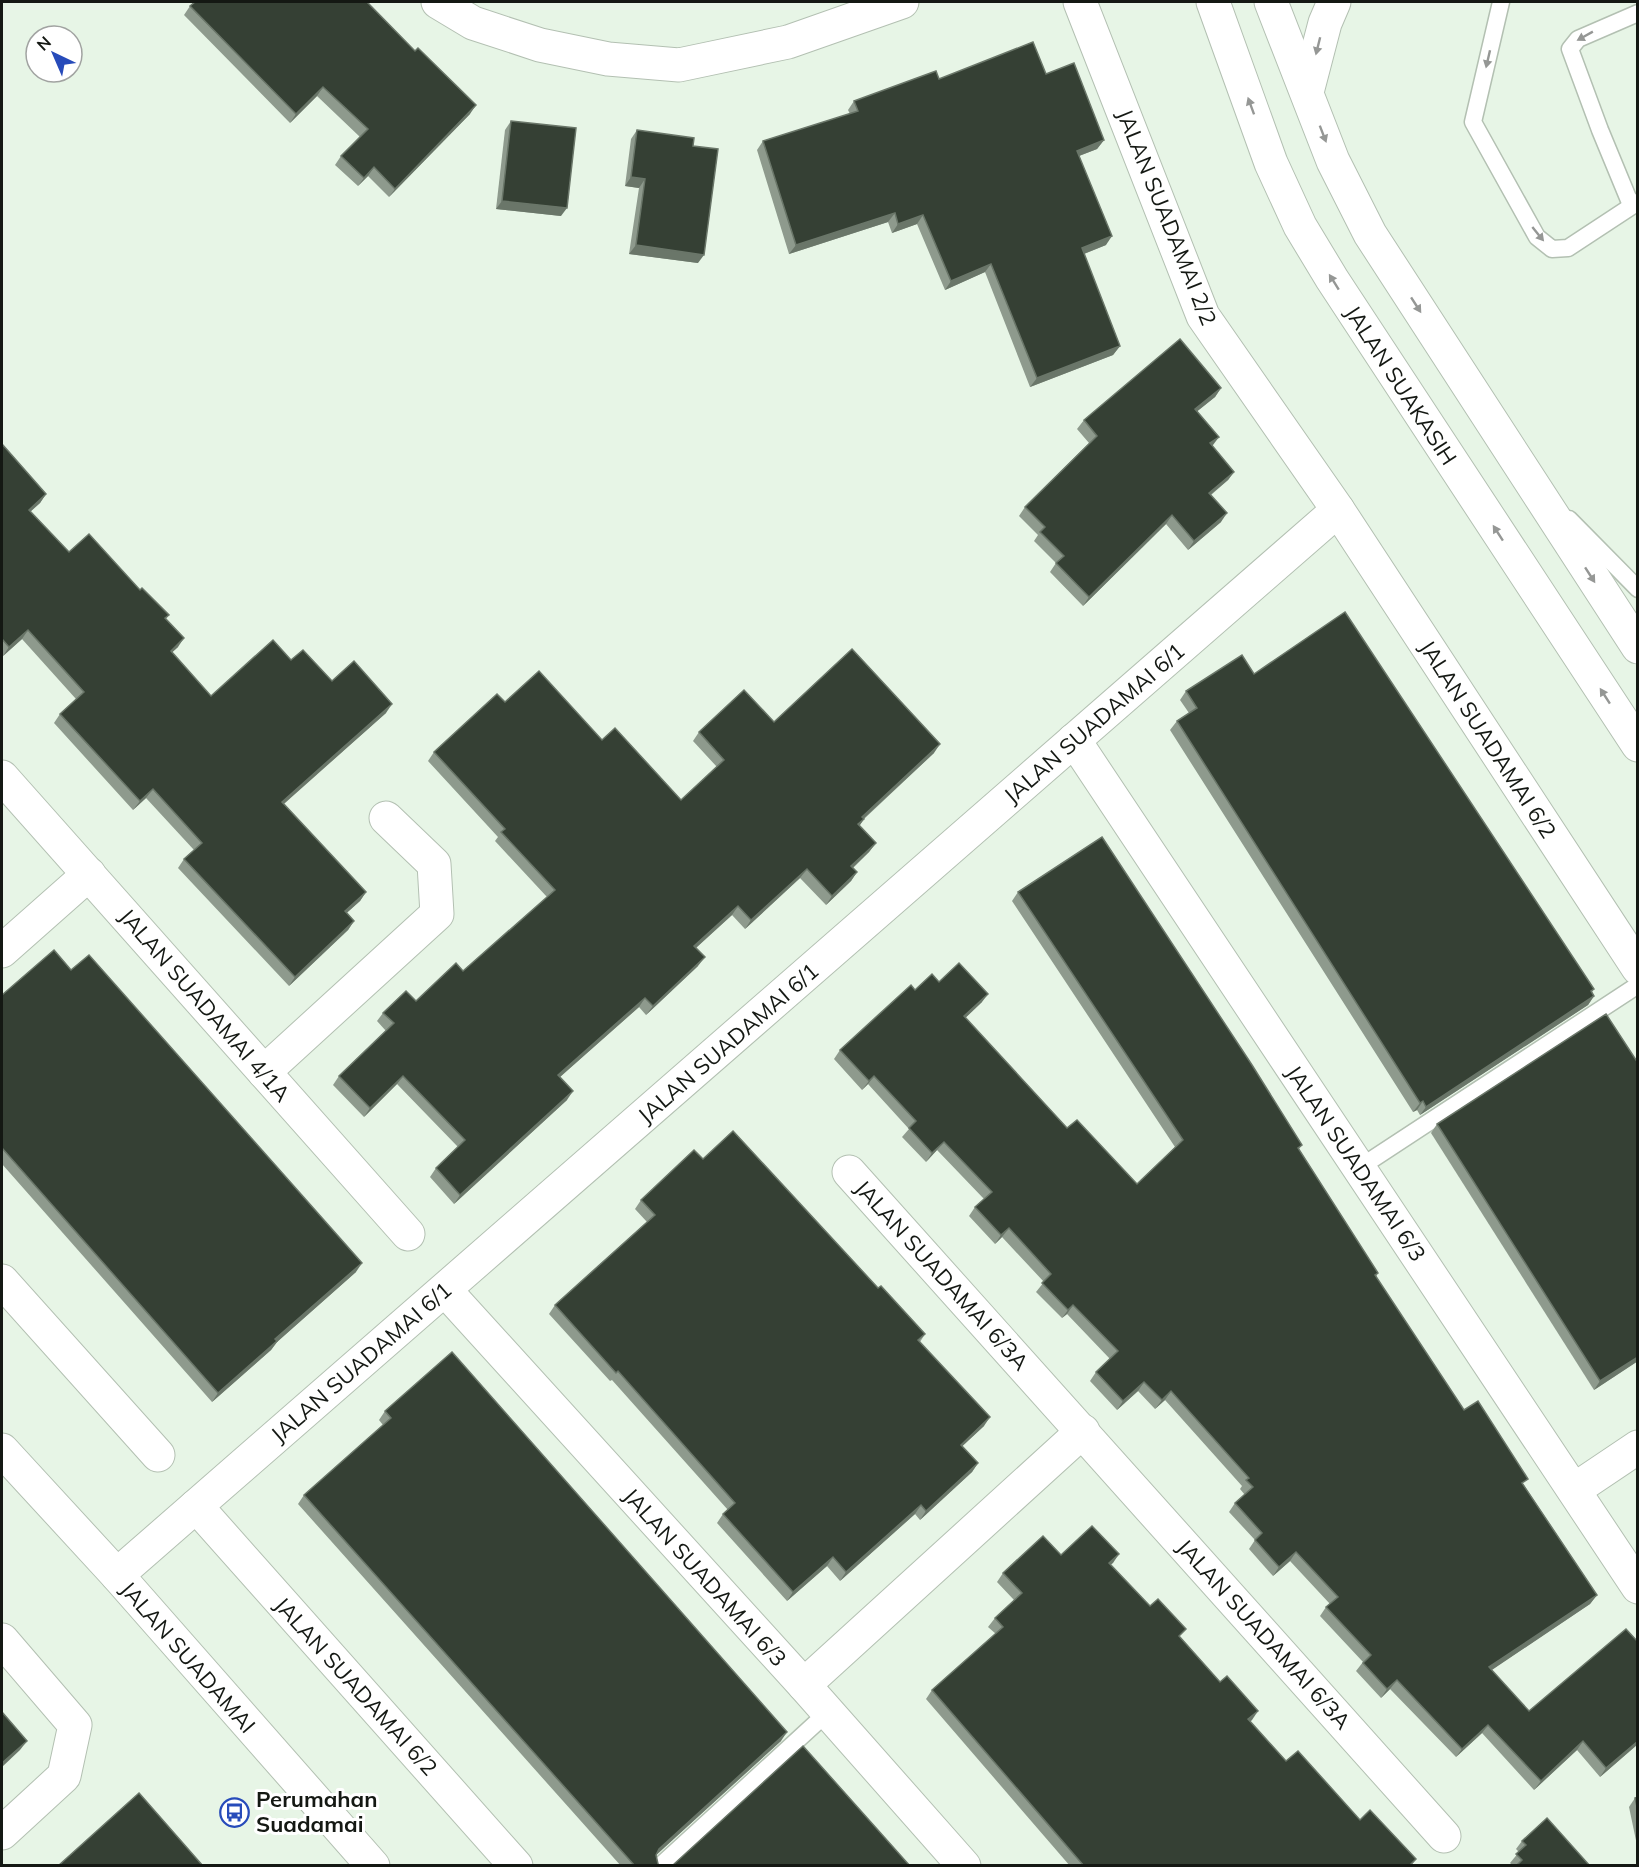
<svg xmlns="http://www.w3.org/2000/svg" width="1639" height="1867" font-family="Mulish,sans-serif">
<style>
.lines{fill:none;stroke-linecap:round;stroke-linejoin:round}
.service-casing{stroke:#b3c0b2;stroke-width:19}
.minor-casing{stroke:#b3c0b2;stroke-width:35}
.tertiary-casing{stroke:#b3c0b2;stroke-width:35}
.secondary-casing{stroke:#b3c0b2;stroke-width:35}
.service{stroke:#fff;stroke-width:16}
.minor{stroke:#fff;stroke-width:33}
.tertiary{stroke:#fff;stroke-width:33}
.secondary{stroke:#fff;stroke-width:33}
.wall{fill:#8e9a8d}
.shaded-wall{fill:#6a7669}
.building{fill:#354034;stroke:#6a7669;stroke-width:1.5}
.oneway{fill:#959795}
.labels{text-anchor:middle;stroke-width:6;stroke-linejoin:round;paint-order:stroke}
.street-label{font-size:22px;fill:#141813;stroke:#fff}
.poi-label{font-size:22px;font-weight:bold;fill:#141813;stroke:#fff;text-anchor:start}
</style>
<rect width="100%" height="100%" fill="#e7f5e6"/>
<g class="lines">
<defs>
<g id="service">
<path d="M1501 2 1473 122 1537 237 1552 249 1568 248 1638 202"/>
<path d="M1631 205 1600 130 1570 49 1578 39 1638 13"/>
<path d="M1569 519 1638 589"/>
<path d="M1359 1168 1638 985"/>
<path d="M660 1866 828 1712"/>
</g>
<g id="minor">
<path d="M438 2 473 23 540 45 608 59 679 65 788 42 902 2"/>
<path d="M1080 2 1203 316 1338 510 1638 968"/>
<path d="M1074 740 1638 1587"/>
<path d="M2 777 408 1234"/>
<path d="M2 951 89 874"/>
<path d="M264 1072 437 914 434 864 386 818"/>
<path d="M849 1172 1444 1836"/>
<path d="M2 1281 158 1455"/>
<path d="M445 1290 804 1685 964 1866"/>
<path d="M1574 1490 1638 1447"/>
<path d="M196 1506 516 1866"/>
<path d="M117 1575 1338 510"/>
<path d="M2 1640 75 1725 64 1776 2 1833"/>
<path d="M804 1685 1083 1431"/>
</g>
<path id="tertiary" d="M2 1450 117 1575 373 1866"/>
<g id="secondary">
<path d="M1213 2 1271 163 1300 226 1332 279 1638 745"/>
<path d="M1271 2 1333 161 1370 234 1638 647"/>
<path d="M1307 92 1325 23 1334 2"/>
</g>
</defs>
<use href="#service" class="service-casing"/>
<use href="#minor" class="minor-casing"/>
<use href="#tertiary" class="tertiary-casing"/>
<use href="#secondary" class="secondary-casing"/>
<use href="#service" class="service"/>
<use href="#minor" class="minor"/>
<use href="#tertiary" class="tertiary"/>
<use href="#secondary" class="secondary"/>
</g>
<g class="wall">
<path d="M190 6 470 114 389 197 368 176 358 186 335 165 341 156 360 137 317 96 290 123 184 15Z"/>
<path d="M1046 74 1104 140 1097 149 1079 156 1106 245 1084 254 1120 346 1113 355 1030 387 985 272 945 290 917 224 892 233 888 222 789 254 757 150 763 141 850 114 848 110 854 101 939 79Z"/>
<path d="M511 121 561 216 496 209 505 130Z"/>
<path d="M637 130 693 146 698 263 629 254 639 188 625 186 631 139Z"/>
<path d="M1221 388 1215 397 1197 411 1212 446 1234 472 1228 480 1211 495 1221 522 1188 550 1166 524 1083 606 1050 572 1056 563 1034 541 1038 535 1019 516 1025 507 1089 443 1077 429 1084 420Z"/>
<path d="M2 444 46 494 40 503 30 512 69 552 140 590 169 615 166 619 178 647 172 652 211 696 291 660 332 681 386 713 283 804 366 892 360 901 346 913 354 921 348 930 289 986 178 868 184 859 194 850 146 798 133 810 54 723 60 714 76 699 22 639 3 656 2 654Z"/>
<path d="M1254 674 1594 989 1592 992 1594 996 1588 1005 1420 1115 1417 1110 1413 1112 1170 730 1177 721 1189 713 1180 700 1186 691Z"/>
<path d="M505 702 602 740 681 800 717 767 693 741 699 732 774 722 934 753 864 819 859 826 876 843 869 852 853 868 857 872 851 881 826 905 800 878 745 929 732 915 696 948 698 966 646 1015 639 1007 560 1077 567 1100 454 1204 430 1177 436 1168 458 1147 397 1084 364 1117 333 1085 339 1076 386 1031 377 1021 383 1013 416 1001 463 971 547 897 495 841 498 837 428 761 434 752Z"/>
<path d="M1018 892 1302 1145 1299 1149 1378 1273 1376 1277 1464 1410 1524 1485 1597 1595 1590 1604 1491 1670 1529 1711 1638 1642V1744L1600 1777 1577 1750 1534 1790 1482 1733 1456 1757 1390 1689 1381 1698 1356 1671 1363 1662 1320 1616 1326 1607 1330 1604 1290 1561 1273 1576 1249 1549 1255 1540 1229 1512 1235 1503 1245 1495 1240 1489 1242 1486 1165 1400 1155 1409 1138 1391 1117 1410 1090 1381 1096 1372 1110 1359 1067 1314 1062 1318 1036 1292 1044 1282 1002 1237 995 1244 969 1216 975 1207 984 1199 937 1150 926 1162 902 1137 909 1129 868 1084 862 1090 834 1059 840 1050 915 990 939 982 982 1002 965 1018 1067 1128 1137 1184 1175 1147 1012 901Z"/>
<path d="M71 970 356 1272 277 1342 271 1350 212 1402 2 1164V995Z"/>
<path d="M1437 1124 1638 1361 1594 1390 1431 1133Z"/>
<path d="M703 1159 878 1288 925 1334 920 1342 984 1426 962 1446 978 1463 972 1472 920 1520 915 1514 840 1581 827 1566 787 1601 717 1523 723 1514 728 1510 612 1380 610 1381 549 1314 555 1305 647 1222 635 1209 641 1200Z"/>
<path d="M385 1411 781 1741 656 1855 658 1864 661 1866H621L298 1504 304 1495 383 1425 379 1420Z"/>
<path d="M1119 1554 1110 1565 1180 1637 1252 1720 1250 1721 1286 1761 1360 1820 1416 1859 1411 1866H1070L926 1699 932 1690 996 1634 988 1627 995 1618 1014 1600 997 1582 1003 1573 1061 1555Z"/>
<path d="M1638 1797V1850L1629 1807 1635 1798Z"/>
<path d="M1522 1841 1590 1866H1513L1510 1863 1519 1852 1516 1849Z"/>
</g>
<g class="shaded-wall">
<path d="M323 87 317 96 290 123 296 114Z"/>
<path d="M476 105 470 114 389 197 395 189Z"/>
<path d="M1104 140 1097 149 1071 159 1077 151Z"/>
<path d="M374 167 368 176 358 186 364 178Z"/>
<path d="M631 177 645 179 639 188 625 186Z"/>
<path d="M502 201 567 208 561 216 496 209Z"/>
<path d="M895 213 888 222 789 254 796 245Z"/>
<path d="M923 215 917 224 892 233 898 224Z"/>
<path d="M1112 236 1106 245 1076 257 1082 248Z"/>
<path d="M636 245 704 255 698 263 629 254Z"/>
<path d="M991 264 985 272 945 290 951 281Z"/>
<path d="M1120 346 1113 355 1030 387 1037 378Z"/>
<path d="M1221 388 1215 397 1189 418 1195 409Z"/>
<path d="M1219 437 1213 445 1204 452 1210 443Z"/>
<path d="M1234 472 1228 480 1203 501 1209 493Z"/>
<path d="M46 494 40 503 22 519 29 510Z"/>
<path d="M1227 513 1221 522 1188 550 1194 541Z"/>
<path d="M1172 515 1166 524 1083 606 1089 597Z"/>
<path d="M28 630 22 639 3 656 9 647Z"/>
<path d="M184 638 178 647 164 660 171 651Z"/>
<path d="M392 704 386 713 276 811 282 802Z"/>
<path d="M940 744 934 753 861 821 864 819 858 828 851 833 862 817Z"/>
<path d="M153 789 146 798 133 810 140 801Z"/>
<path d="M876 843 869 852 845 875 851 866Z"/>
<path d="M807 869 800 878 745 929 751 920Z"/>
<path d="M857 872 851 881 826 905 832 896Z"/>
<path d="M366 892 360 901 339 920 345 911Z"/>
<path d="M738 906 732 915 688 955 694 946Z"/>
<path d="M354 921 348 930 289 986 295 977Z"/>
<path d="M705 957 698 966 646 1015 653 1006Z"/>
<path d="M988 994 982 1002 958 1025 964 1016Z"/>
<path d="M1594 996 1588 1005 1420 1115 1426 1107Z"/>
<path d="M645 998 639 1007 552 1084 558 1075Z"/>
<path d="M403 1076 397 1084 364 1117 370 1108Z"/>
<path d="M874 1076 868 1084 862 1090 869 1081Z"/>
<path d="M573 1091 567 1100 454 1204 460 1195Z"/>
<path d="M1423 1101 1417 1110 1413 1112 1420 1103Z"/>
<path d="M944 1142 937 1150 926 1162 932 1153Z"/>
<path d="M1009 1228 1002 1237 995 1244 1001 1235Z"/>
<path d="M362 1263 356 1272 277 1342 271 1350 212 1402 218 1393 275 1339Z"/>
<path d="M1073 1305 1067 1314 1062 1318 1068 1310Z"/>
<path d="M1638 1357V1361L1594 1390 1600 1381Z"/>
<path d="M1144 1382 1138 1391 1117 1410 1123 1401Z"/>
<path d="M1171 1391 1165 1400 1155 1409 1162 1400Z"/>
<path d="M990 1417 984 1426 954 1454 961 1445Z"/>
<path d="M978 1463 972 1472 920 1520 926 1511Z"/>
<path d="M921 1505 915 1514 840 1581 846 1572Z"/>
<path d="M1296 1552 1290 1561 1273 1576 1279 1567Z"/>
<path d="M1119 1554 1113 1563 1102 1572 1109 1563Z"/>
<path d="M833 1557 827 1566 787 1601 793 1592Z"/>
<path d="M1597 1595 1590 1604 1483 1676 1489 1667Z"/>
<path d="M1397 1680 1390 1689 1381 1698 1387 1689Z"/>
<path d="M1258 1711 1252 1720 1242 1728 1248 1719Z"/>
<path d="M1488 1725 1482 1733 1456 1757 1462 1749Z"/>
<path d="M787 1732 781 1741 653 1858 659 1849Z"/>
<path d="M27 1741 20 1750 2 1767V1763Z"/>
<path d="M1583 1741 1577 1750 1534 1790 1541 1781Z"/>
<path d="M1638 1741V1744L1600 1777 1606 1768Z"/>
</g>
<g class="building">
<path d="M195 2H367L415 51 418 48 476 105 395 189 374 167 364 178 341 156 368 129 323 87 296 114 190 6Z"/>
<path d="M1033 42 1046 74 1074 63 1104 140 1077 151 1112 236 1082 248 1120 346 1037 378 991 264 951 281 923 215 898 224 895 213 796 245 763 141 858 111 854 101 936 71 939 79Z"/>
<path d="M511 121 576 128 567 208 502 201Z"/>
<path d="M637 130 694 138 693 146 718 149 704 255 636 245 645 179 631 177Z"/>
<path d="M1180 339 1221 388 1195 409 1219 437 1210 443 1234 472 1209 493 1227 513 1194 541 1172 515 1089 597 1056 563 1064 556 1040 532 1045 527 1025 507 1097 436 1084 420Z"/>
<path d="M2 444 46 494 29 510 69 552 89 534 140 590 142 588 169 615 165 618 184 638 171 651 211 696 273 640 291 660 303 650 332 681 354 661 392 704 282 802 366 892 345 911 354 921 295 977 184 859 202 843 153 789 140 801 60 714 84 692 28 630 9 647 2 639Z"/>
<path d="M1345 612 1594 989 1591 991 1594 996 1426 1107 1423 1101 1420 1103 1177 721 1197 708 1186 691 1242 655 1254 674Z"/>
<path d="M852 649 940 744 862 817 864 819 858 824 876 843 851 866 857 872 832 896 807 869 751 920 738 906 694 946 705 957 653 1006 645 998 558 1075 573 1091 460 1195 436 1168 465 1140 403 1076 370 1108 339 1076 394 1023 383 1013 406 991 416 1001 456 963 463 971 555 890 501 832 505 829 434 752 497 694 505 702 539 671 602 740 615 728 681 800 724 760 699 732 744 690 774 722Z"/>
<path d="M1102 837 1252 1065 1302 1145 1298 1148 1378 1273 1375 1275 1464 1410 1478 1401 1528 1479 1522 1483 1597 1595 1489 1667 1529 1711 1626 1629 1638 1642V1741L1606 1768 1583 1741 1541 1781 1488 1725 1462 1749 1397 1680 1387 1689 1363 1663 1371 1655 1326 1607 1338 1597 1296 1552 1279 1567 1255 1540 1262 1533 1235 1503 1253 1487 1246 1480 1249 1478 1171 1391 1162 1400 1144 1382 1123 1401 1096 1372 1118 1351 1073 1305 1068 1310 1042 1283 1051 1274 1009 1228 1001 1235 975 1207 992 1192 944 1142 932 1153 909 1128 916 1121 874 1076 869 1081 840 1050 911 985 915 990 932 974 939 982 959 963 988 994 964 1016 1067 1128 1077 1120 1137 1184 1183 1140 1018 892Z"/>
<path d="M54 950 71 970 89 955 362 1263 275 1339 277 1341 218 1393 2 1148V995Z"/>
<path d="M1606 1014 1638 1063V1357L1600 1381 1437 1124Z"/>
<path d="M733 1131 878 1288 881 1286 925 1334 918 1340 990 1417 961 1445 978 1463 926 1511 921 1505 846 1572 833 1557 793 1592 723 1514 735 1503 618 1371 616 1373 555 1305 655 1215 641 1200 694 1150 703 1159Z"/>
<path d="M452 1352 787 1732 659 1849 656 1855 658 1864 661 1866H635L304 1495 391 1418 385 1411Z"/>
<path d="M1092 1526 1119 1554 1109 1563 1150 1606 1158 1599 1186 1629 1179 1636 1220 1682 1227 1676 1258 1711 1248 1719 1286 1761 1298 1751 1360 1820 1370 1810 1416 1859 1409 1866H1084L932 1690 1003 1627 995 1618 1022 1593 1003 1573 1043 1536 1061 1555Z"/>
<path d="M2 1712 27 1741 2 1763Z"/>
<path d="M803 1746 910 1866H671L673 1865Z"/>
<path d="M139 1793 203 1866H58Z"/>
<path d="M1638 1797V1811L1635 1798Z"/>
<path d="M1547 1818 1590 1866H1516L1522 1860 1516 1854 1526 1845 1522 1841Z"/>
</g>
<defs><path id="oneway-solid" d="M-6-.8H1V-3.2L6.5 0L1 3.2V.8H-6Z" transform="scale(1.5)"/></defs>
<g class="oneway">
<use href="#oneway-solid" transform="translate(1585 36) rotate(151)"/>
<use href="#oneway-solid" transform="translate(1318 46) rotate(104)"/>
<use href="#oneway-solid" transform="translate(1488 59) rotate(103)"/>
<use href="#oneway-solid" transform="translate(1251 106) rotate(-110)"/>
<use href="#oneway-solid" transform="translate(1323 134) rotate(69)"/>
<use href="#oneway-solid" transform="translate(1538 234) rotate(51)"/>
<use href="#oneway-solid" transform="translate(1334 282) rotate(-122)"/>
<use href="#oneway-solid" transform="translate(1416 305) rotate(57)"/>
<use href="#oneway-solid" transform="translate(1498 533) rotate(-123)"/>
<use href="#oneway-solid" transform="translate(1590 575) rotate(57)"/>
<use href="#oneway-solid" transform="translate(1605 696) rotate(-123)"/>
</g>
<defs>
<symbol id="bus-ring" viewBox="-11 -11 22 22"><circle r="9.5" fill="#fff" stroke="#274bba" stroke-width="1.5"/><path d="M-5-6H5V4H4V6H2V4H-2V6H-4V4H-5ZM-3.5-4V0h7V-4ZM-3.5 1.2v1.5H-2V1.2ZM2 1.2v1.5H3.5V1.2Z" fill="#274bba"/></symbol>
</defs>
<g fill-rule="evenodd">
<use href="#bus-ring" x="218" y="1796" width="33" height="33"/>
</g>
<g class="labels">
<g class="street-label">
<text transform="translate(1167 217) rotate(68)" y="8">JALAN SUADAMAI 2/2</text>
<text transform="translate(1401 385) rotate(57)" y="8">JALAN SUAKASIH</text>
<text transform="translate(1094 723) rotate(-41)" y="8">JALAN SUADAMAI 6/1</text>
<text transform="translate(1488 739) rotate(57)" y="8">JALAN SUADAMAI 6/2</text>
<text transform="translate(205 1005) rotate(49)" y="8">JALAN SUADAMAI 4/1A</text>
<text transform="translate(728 1043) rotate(-41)" y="8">JALAN SUADAMAI 6/1</text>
<text transform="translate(1356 1163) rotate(56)" y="8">JALAN SUADAMAI 6/3</text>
<text transform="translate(942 1275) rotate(48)" y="8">JALAN SUADAMAI 6/3A</text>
<text transform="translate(361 1362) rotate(-41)" y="8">JALAN SUADAMAI 6/1</text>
<text transform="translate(705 1577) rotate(48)" y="8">JALAN SUADAMAI 6/3</text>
<text transform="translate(1264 1634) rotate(48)" y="8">JALAN SUADAMAI 6/3A</text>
<text transform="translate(188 1657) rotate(49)" y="8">JALAN SUADAMAI</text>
<text transform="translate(356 1686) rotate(48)" y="8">JALAN SUADAMAI 6/2</text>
</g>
<g class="poi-label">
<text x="256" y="1807">Perumahan<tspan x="256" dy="25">Suadamai</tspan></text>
</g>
</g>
<rect width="1639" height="1867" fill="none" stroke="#141813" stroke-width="6"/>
<g transform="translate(54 54) rotate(316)"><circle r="28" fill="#ffffff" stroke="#a1a3a1" stroke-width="1.5"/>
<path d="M0-4.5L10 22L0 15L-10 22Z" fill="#274bba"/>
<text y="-9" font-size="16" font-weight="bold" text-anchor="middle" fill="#141813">N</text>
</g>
</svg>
